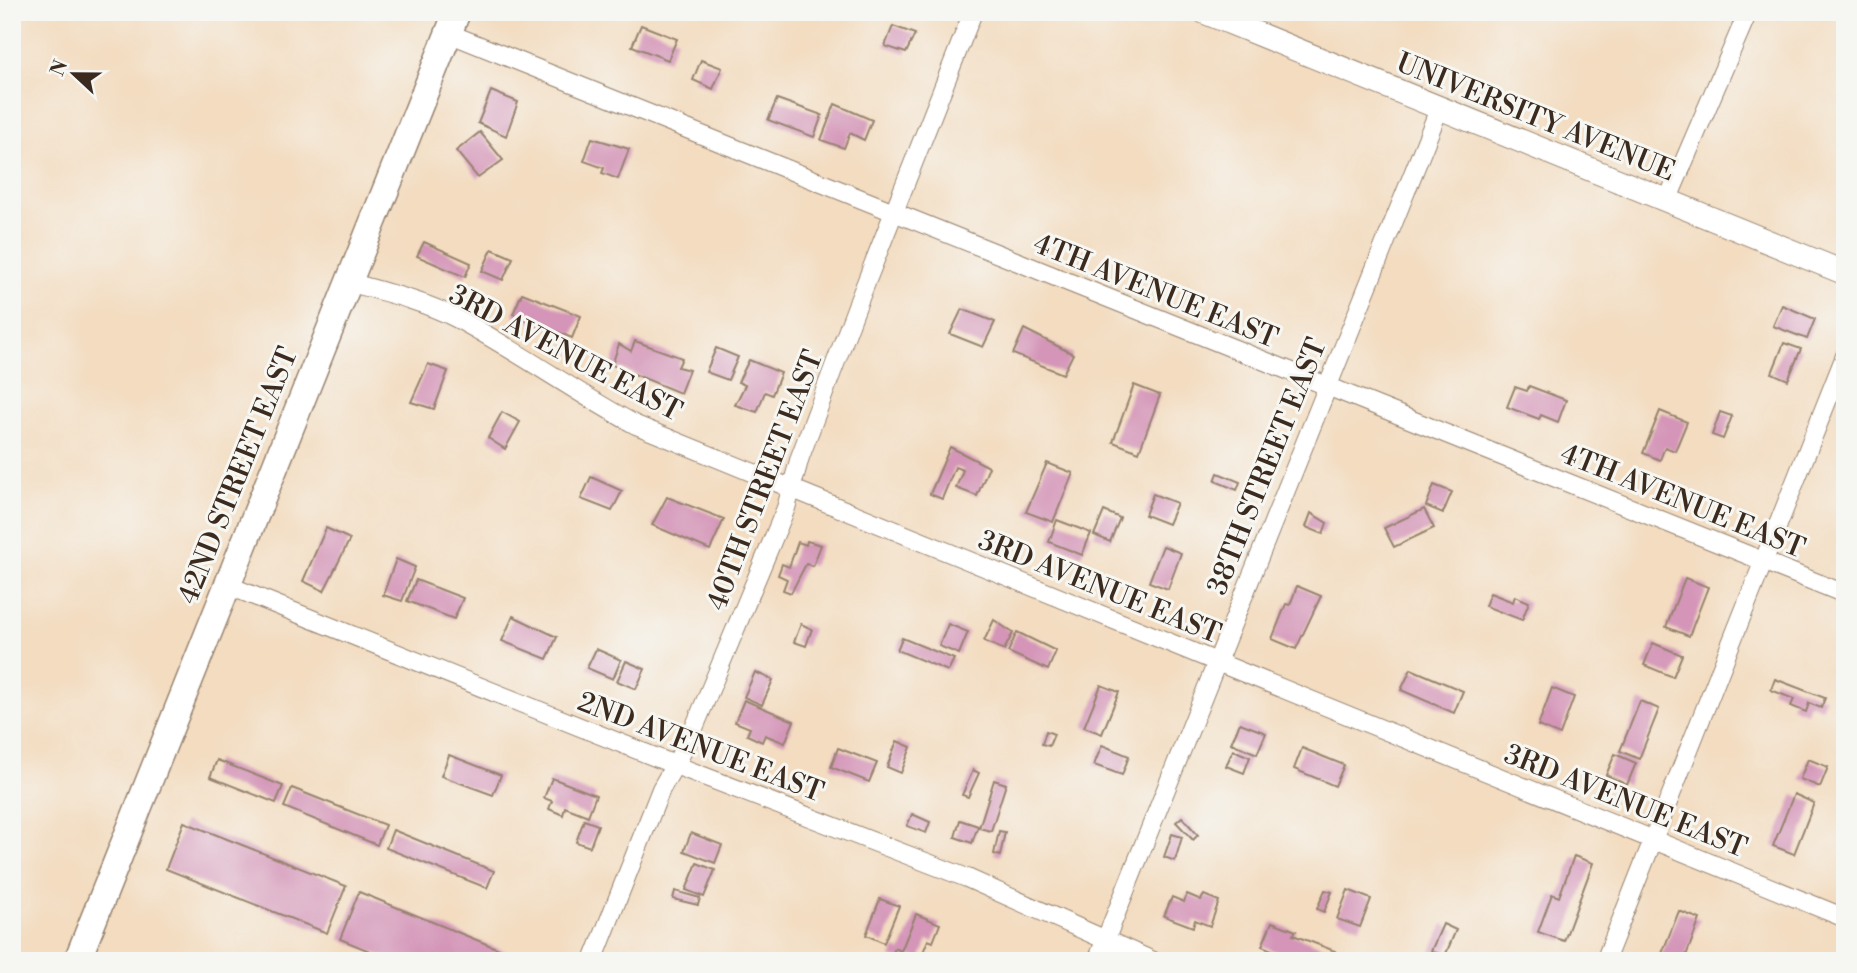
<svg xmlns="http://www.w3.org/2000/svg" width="1857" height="973" font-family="'Libre Bodoni',serif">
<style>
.building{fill:#d495b8}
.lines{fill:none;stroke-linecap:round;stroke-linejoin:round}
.minor-casing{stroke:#97836f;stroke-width:20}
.tertiary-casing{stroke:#97836f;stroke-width:25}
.secondary-casing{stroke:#97836f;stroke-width:29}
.minor{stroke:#fff;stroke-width:18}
.tertiary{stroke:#fff;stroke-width:23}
.secondary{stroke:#fff;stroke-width:26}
.labels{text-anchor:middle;stroke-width:6;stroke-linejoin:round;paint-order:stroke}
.street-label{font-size:28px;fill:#3b2a1e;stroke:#f6f6f2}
</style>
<rect width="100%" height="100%" fill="#f6f6f2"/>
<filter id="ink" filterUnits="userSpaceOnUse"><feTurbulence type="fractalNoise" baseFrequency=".0143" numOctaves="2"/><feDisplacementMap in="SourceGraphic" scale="14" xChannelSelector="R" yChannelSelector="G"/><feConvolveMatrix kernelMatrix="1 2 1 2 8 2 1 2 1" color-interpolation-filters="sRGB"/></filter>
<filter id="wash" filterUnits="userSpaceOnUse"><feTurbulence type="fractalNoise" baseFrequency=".00686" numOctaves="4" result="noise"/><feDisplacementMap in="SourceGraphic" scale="28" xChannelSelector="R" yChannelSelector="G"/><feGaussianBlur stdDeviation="1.57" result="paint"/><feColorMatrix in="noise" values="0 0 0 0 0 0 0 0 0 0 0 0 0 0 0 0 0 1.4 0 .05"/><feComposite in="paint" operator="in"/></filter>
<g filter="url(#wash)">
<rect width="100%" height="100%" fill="#f3dcc0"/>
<g id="blocks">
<g class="building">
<path d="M641 25 677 39 668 60 632 46Z"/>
<path d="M893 26 915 34 906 53 885 46Z"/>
<path d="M701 60 722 68 713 89 693 80Z"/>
<path d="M491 91 518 102 506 136 478 123Z"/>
<path d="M777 99 822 115 814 137 768 120Z"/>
<path d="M835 104 872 120 864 140 850 133 844 148 821 140Z"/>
<path d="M480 132 503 160 478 178 456 151Z"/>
<path d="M592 138 629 149 618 179 602 173 604 168 584 161Z"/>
<path d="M424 242 471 263 465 277 417 256Z"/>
<path d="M492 249 513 258 503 280 482 271Z"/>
<path d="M522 293 581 316 572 338 513 314Z"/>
<path d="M1782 305 1815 319 1807 339 1773 326Z"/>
<path d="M962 309 995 322 983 347 950 334Z"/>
<path d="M1024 329 1073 354 1063 374 1013 354Z"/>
<path d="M635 341 682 358 678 367 689 370 680 393 612 365 619 344 631 351Z"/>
<path d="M1784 343 1801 349 1788 380 1772 373Z"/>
<path d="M716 348 738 357 728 380 706 372Z"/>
<path d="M749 360 781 373 772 395 765 392 757 412 735 405 745 385 738 382Z"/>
<path d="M428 364 448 371 434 409 411 402Z"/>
<path d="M1134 385 1160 395 1139 452 1113 442Z"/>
<path d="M1529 386 1566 400 1558 422 1541 415 1539 419 1507 407 1515 387 1527 391Z"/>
<path d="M1660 411 1687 422 1675 451 1665 447 1660 460 1643 453Z"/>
<path d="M502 412 520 422 505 449 488 438Z"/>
<path d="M1720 412 1732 416 1723 439 1712 435Z"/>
<path d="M950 447 989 467 977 496 956 488 963 470 955 467 942 499 930 494Z"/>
<path d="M1047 463 1073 473 1053 522 1026 512Z"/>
<path d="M1218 473 1240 482 1237 490 1215 481Z"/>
<path d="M591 477 622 491 612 511 581 499Z"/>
<path d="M1434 485 1452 492 1443 513 1426 506Z"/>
<path d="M1153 494 1177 503 1168 524 1145 515Z"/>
<path d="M667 497 724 519 710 550 652 525Z"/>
<path d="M1424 509 1434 528 1394 547 1384 528Z"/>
<path d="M1104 511 1120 518 1110 542 1094 535Z"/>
<path d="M1311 513 1327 523 1323 534 1306 527Z"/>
<path d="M1057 520 1091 533 1082 555 1049 542Z"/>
<path d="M326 528 350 539 324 591 303 581Z"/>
<path d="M807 541 821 545 813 566 806 564 791 593 783 590 787 579 778 575 782 564 789 567 798 542 806 545Z"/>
<path d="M1163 546 1181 553 1168 589 1149 582Z"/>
<path d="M396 559 415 567 402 601 383 595Z"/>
<path d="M1685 578 1708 587 1689 636 1666 627Z"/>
<path d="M416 580 463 598 454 619 407 601Z"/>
<path d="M1297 586 1321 596 1296 649 1272 639 1286 604 1290 605Z"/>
<path d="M1490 593 1513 602 1515 596 1529 602 1522 620 1485 606Z"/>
<path d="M513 616 557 637 547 659 502 641Z"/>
<path d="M994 620 1013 633 1004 650 984 641Z"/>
<path d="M801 624 812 629 806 646 794 642Z"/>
<path d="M948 624 968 632 959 654 939 646Z"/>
<path d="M1017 632 1056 651 1048 670 1008 652Z"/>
<path d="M902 638 954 659 948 671 897 650Z"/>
<path d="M1653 643 1682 655 1673 677 1644 665Z"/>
<path d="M596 649 621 660 613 679 587 668Z"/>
<path d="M626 661 645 669 636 689 617 681Z"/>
<path d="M1411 669 1463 691 1454 713 1401 690Z"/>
<path d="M755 672 773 680 762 705 744 697Z"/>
<path d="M1775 679 1825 698 1821 708 1809 703 1806 712 1791 706 1794 699 1771 690Z"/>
<path d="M1101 685 1119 692 1102 734 1084 727Z"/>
<path d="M1552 688 1574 697 1560 735 1538 726Z"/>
<path d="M744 700 794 721 785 743 765 735 762 742 747 735 750 728 735 722Z"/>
<path d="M1640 701 1659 709 1639 759 1620 751Z"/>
<path d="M1240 723 1266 733 1257 754 1231 743Z"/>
<path d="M1046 731 1054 734 1049 746 1042 744Z"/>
<path d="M897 741 911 747 901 773 887 767Z"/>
<path d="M1102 745 1129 756 1122 775 1094 765Z"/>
<path d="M838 748 877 763 869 782 831 767Z"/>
<path d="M1302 748 1344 765 1335 786 1294 769Z"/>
<path d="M1233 750 1250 757 1244 773 1226 766Z"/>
<path d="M1615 754 1636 763 1627 785 1606 775Z"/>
<path d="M449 755 501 775 493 795 441 776Z"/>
<path d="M1808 759 1828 767 1820 787 1800 779Z"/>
<path d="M217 760 283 786 276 803 210 777Z"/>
<path d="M973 770 979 773 968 797 962 795Z"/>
<path d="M552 778 596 795 588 816 565 807 563 815 549 809 552 801 544 798Z"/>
<path d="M994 780 1006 784 991 831 979 828Z"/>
<path d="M292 788 385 825 377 845 284 807Z"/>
<path d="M1794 794 1814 803 1794 854 1773 846Z"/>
<path d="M912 814 930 822 926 833 907 826Z"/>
<path d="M1182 817 1198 835 1193 840 1176 822Z"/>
<path d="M584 820 598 825 590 847 576 842Z"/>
<path d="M960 820 978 826 972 843 955 837Z"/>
<path d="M184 822 346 886 327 933 166 869Z"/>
<path d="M393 830 494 871 487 888 386 848Z"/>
<path d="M999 831 1005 832 1000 856 994 854Z"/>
<path d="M691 833 722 845 715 863 684 851Z"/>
<path d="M1172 834 1182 837 1175 861 1164 857Z"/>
<path d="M1574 856 1593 863 1564 941 1538 932 1552 894 1559 897Z"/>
<path d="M697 863 715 870 704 897 686 890Z"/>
<path d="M1325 890 1332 892 1324 912 1317 909Z"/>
<path d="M1348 890 1371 899 1360 927 1337 919Z"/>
<path d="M675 891 700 898 698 905 673 899Z"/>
<path d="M359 892 516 956 514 961H394L340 939Z"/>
<path d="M1187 894 1201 900 1204 895 1219 901 1210 926 1195 920 1193 927 1164 916 1172 897 1184 902Z"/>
<path d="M880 899 899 906 884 943 866 935Z"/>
<path d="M1679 911 1700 919 1684 961H1659Z"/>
<path d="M916 914 940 924 933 942 928 940 920 960 910 956 908 961 891 958 895 948 901 951Z"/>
<path d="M1272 922 1296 931 1293 935 1335 951 1331 961H1299L1262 946Z"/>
<path d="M1443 924 1456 930 1445 956 1431 951Z"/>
</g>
</g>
</g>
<g filter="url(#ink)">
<use href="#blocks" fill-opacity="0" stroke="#97836f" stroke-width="2"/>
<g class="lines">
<defs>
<g id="minor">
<path d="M448 33 1845 594"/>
<path d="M1667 201 1748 12"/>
<path d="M348 282C384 292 423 301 456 318 517 350 574 392 636 425L1845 918"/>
<path d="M227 585 675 765 967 878 1153 961"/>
<path d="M593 961 661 789 689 740 786 508 800 457 858 303 973 12"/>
<path d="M1097 961 1439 109"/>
<path d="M1605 961 1845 356"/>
</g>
<path id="tertiary" d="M1204 12 1845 273"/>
<path id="secondary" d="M77 961 457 12"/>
</defs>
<use href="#minor" class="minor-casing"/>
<use href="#tertiary" class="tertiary-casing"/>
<use href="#secondary" class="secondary-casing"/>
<use href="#minor" class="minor"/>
<use href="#tertiary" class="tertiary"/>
<use href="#secondary" class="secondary"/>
</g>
</g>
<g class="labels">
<g class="street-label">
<text transform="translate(1536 116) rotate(22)" y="10">UNIVERSITY AVENUE</text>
<text transform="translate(1156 290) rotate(22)" y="10">4TH AVENUE EAST</text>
<text transform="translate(566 352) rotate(28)" y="10">3RD AVENUE EAST</text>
<text transform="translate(1266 466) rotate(-68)" y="10">38TH STREET EAST</text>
<text transform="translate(237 475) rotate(-68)" y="10">42ND STREET EAST</text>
<text transform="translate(764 480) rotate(-69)" y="10">40TH STREET EAST</text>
<text transform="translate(1683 500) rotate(22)" y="10">4TH AVENUE EAST</text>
<text transform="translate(1100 586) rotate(22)" y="10">3RD AVENUE EAST</text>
<text transform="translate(701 746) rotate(21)" y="10">2ND AVENUE EAST</text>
<text transform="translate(1626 800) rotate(22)" y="10">3RD AVENUE EAST</text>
</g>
</g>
<rect width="1857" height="973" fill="none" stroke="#f6f6f2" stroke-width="42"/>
<g transform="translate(74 74) rotate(292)" stroke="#f6f6f2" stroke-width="5" paint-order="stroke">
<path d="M0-5L12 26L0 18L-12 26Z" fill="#3b2a1e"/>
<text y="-10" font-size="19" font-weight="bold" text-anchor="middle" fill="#3b2a1e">N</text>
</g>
</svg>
